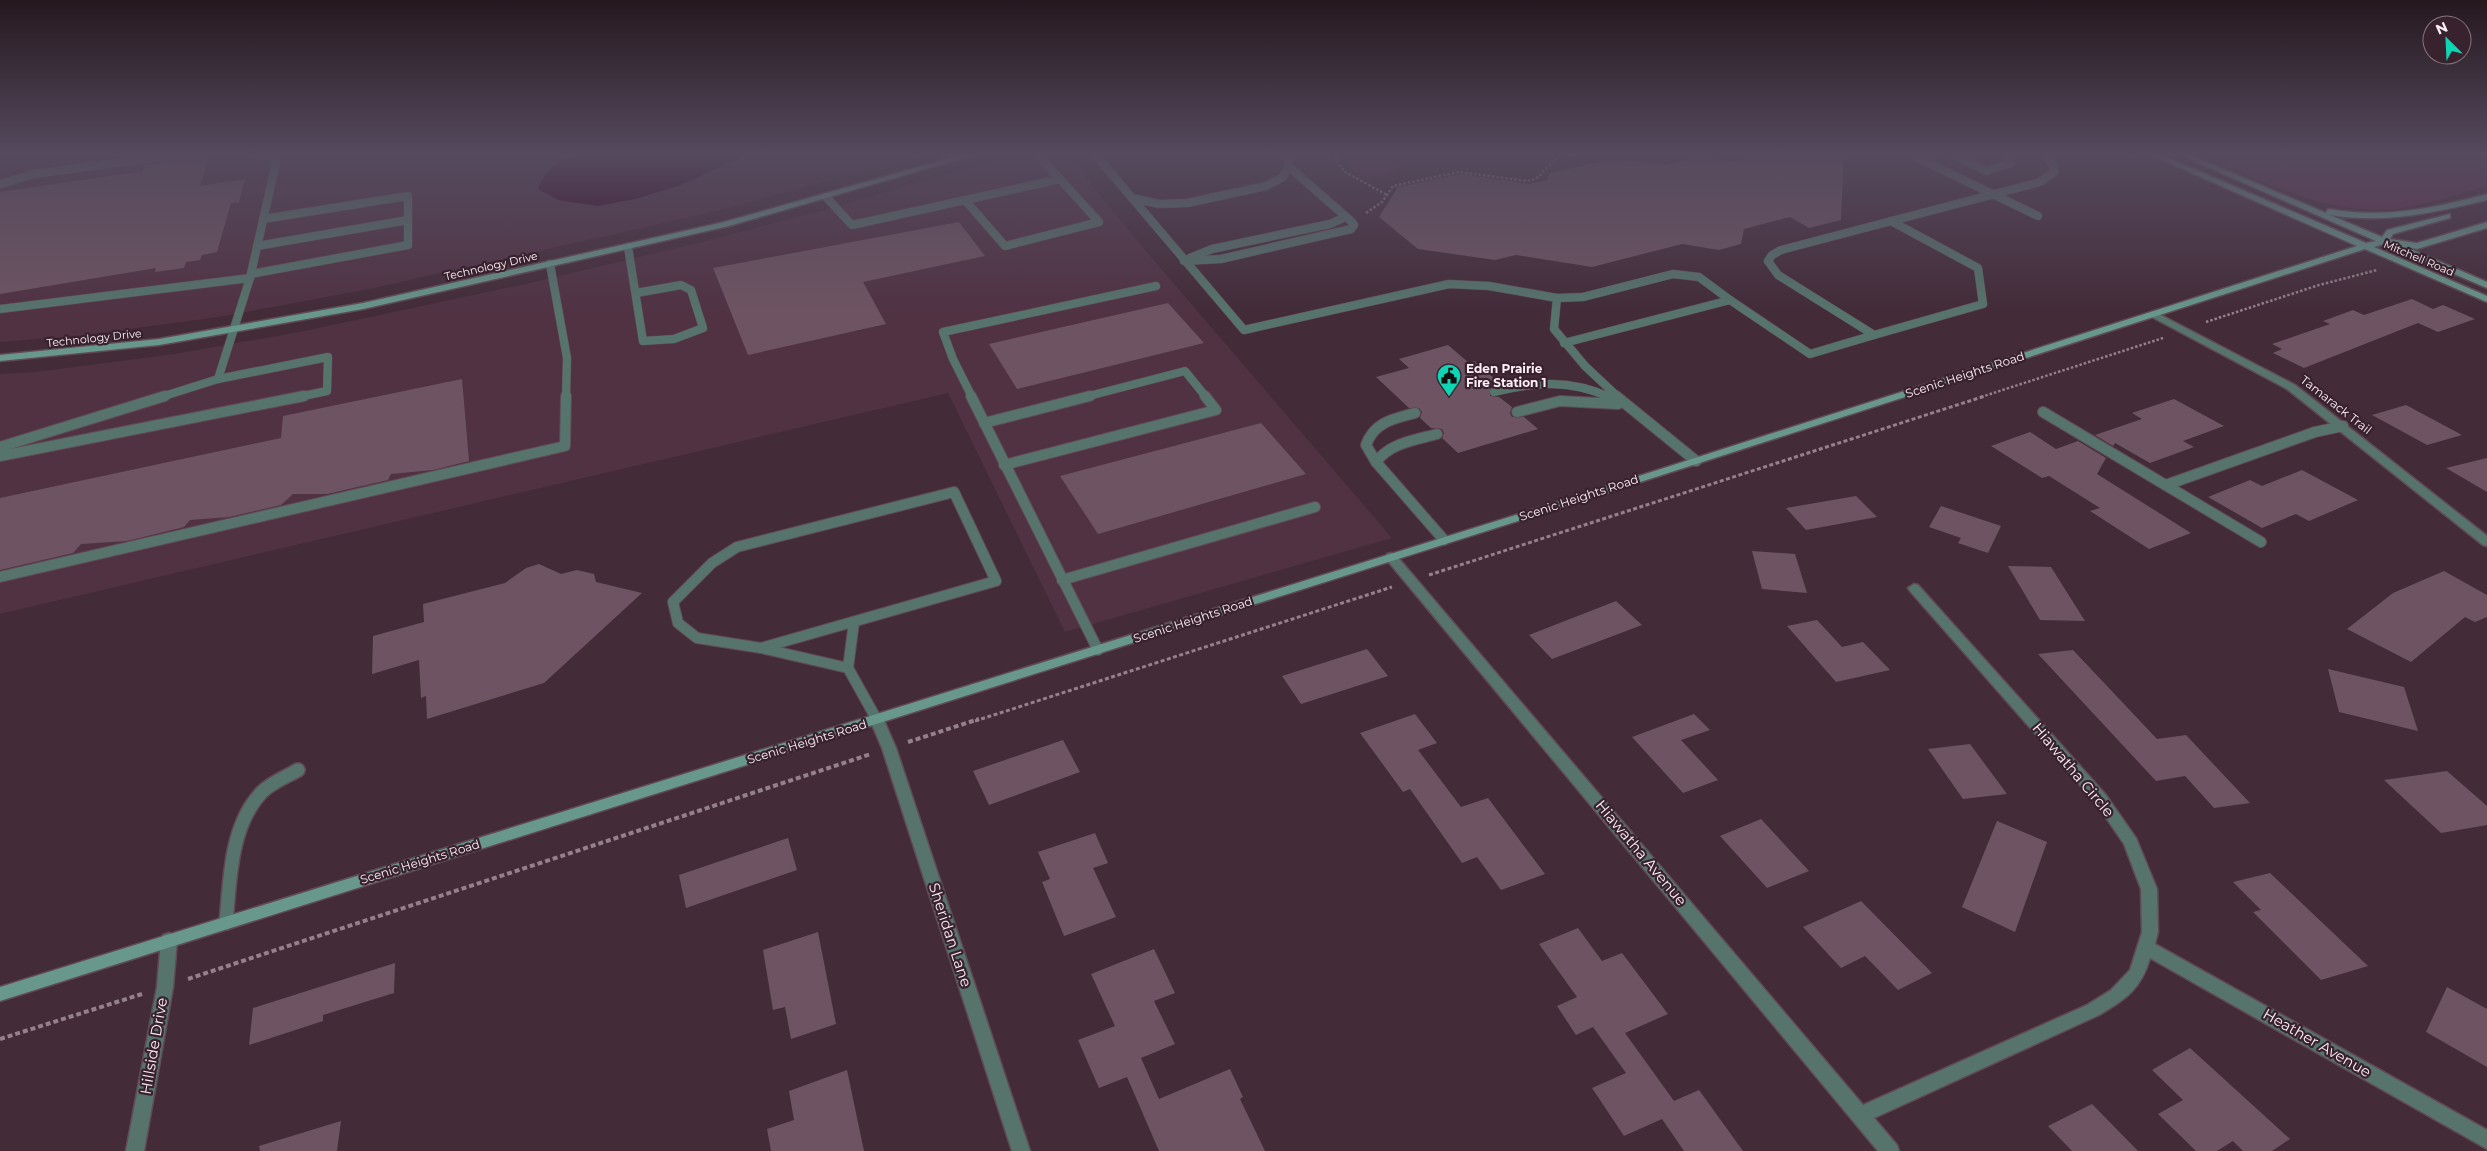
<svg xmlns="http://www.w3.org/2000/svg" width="2487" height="1151" font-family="Montserrat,sans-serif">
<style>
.built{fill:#503243}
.green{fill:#5f2f4b}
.water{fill:#340524}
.building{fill:#6e5462}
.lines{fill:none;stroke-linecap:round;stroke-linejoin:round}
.lane-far2-casing{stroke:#614a56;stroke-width:9}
.lane-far1-casing{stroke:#614a56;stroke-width:12}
.lane-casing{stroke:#614a56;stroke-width:16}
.street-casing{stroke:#614a56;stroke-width:3}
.secondary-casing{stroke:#614a56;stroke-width:3}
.path-far2{stroke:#95818b;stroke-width:2.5;stroke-dasharray:2.5 2;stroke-linecap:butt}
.path-far1{stroke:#95818b;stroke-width:3;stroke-dasharray:4 2.5;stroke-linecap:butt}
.path{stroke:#95818b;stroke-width:4;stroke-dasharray:5 3;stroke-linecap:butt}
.lane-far2{stroke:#56746c;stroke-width:8}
.lane-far1{stroke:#56746c;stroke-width:10}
.lane{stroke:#56746c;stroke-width:13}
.street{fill:#56746c;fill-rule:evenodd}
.secondary{fill:#67988b;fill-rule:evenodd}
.labels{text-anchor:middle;stroke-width:4.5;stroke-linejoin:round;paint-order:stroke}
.far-street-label{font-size:11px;fill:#feeef6;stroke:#38222e}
.poi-label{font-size:12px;font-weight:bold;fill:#feeef6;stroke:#38222e;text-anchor:start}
.street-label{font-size:12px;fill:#feeef6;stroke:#38222e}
.near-street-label{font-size:15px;fill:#feeef6;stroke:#38222e}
</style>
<rect width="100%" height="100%" fill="#432b38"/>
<g class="built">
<path d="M0 153H931L713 212 374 288 219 317 76 336 0 342Z"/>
<path d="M1020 153H1066L1145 250 1392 538 1065 632 948 393 0 614V374L35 372 175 354 304 331 521 285 702 242 821 211Z"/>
</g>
<g class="green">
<path d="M1350 153H1386L1396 162 1394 171C1375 178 1359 182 1346 162L1347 154Z"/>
<path d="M2197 153H2487V186C2457 194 2425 206 2394 209 2328 216 2257 179 2197 153Z"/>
</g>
<path class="water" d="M585 153H751L678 186 635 199 597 206 558 200 538 189C546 165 563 160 585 153Z"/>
<g class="building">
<path d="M1777 153H1844L1841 220 1809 228 1790 217 1744 229 1741 244 1719 250 1682 244 1592 267 1516 255 1495 260 1418 249 1379 217 1398 187 1461 174 1529 184 1547 180 1550 173 1614 159 1665 165 1704 157 1736 162Z"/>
<path d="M210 154 200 186 245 179 239 202 231 203 217 252 202 255 200 260 186 262 184 268 155 272 156 268 0 294V192L143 171 145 165Z"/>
<path d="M959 222 985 256 863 282 886 324 748 355 713 268Z"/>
<path d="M2412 299 2433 309 2443 305 2475 319 2438 332 2418 323 2304 368 2273 353 2282 349 2272 344 2330 324 2323 321 2353 310 2364 315Z"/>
<path d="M1168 303 1204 343 1017 389 989 344Z"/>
<path d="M1448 345 1469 363 1474 361 1496 380 1484 383 1490 388V396L1499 397 1512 407 1510 413 1512 417H1524L1538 429 1458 453 1442 438 1444 433 1442 429 1431 428 1420 418 1422 412 1419 408H1409L1376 377 1409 368 1399 359Z"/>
<path d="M462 379 469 461 433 470 391 474 388 480 327 494H293L281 505 229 517 190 520 184 527 127 541 81 544 73 553 0 570V498L281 438 283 416Z"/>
<path d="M2174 399 2224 426 2183 441 2194 447 2150 463 2115 443 2113 446 2095 435 2142 419 2132 413Z"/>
<path d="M2406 405 2462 435 2427 445 2372 415Z"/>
<path d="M1261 423 1306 474 1098 534 1060 476Z"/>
<path d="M2030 432 2056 449 2078 441 2106 458 2097 474 2191 533 2149 549 2090 511 2100 508 2049 476 2042 478 1991 446Z"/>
<path d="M2487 458V492L2446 468Z"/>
<path d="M2302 470 2358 500 2309 521 2296 514 2262 528 2208 497 2250 480 2262 486Z"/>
<path d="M1856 496 1877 517 1806 530 1786 508Z"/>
<path d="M1941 506 2001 526 1988 553 1958 543 1961 538 1929 527Z"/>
<path d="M1752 551 1795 554 1807 593 1762 589Z"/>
<path d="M539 564 561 574 577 570 594 574 596 582 642 593 544 683 427 719 426 696 421 698 419 660 372 674 373 636 424 622 423 604 505 583 526 568Z"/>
<path d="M2008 566 2051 567 2085 621 2040 620Z"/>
<path d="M2444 571 2487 595V617L2475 622 2465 617 2411 662 2347 629 2393 593Z"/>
<path d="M1616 601 1642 625 1552 659 1529 635Z"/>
<path d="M1817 620 1842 647 1863 642 1890 670 1836 682 1787 626Z"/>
<path d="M1367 649 1388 676 1301 704 1282 676Z"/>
<path d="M2073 650 2157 739 2186 735 2250 803 2214 808 2185 776 2156 781 2038 654Z"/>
<path d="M2328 669 2404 687 2418 731 2339 712Z"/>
<path d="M1415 714 1437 743 1418 750 1461 807 1488 798 1545 874 1501 890 1477 857 1462 863 1410 789 1403 792 1360 733Z"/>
<path d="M1694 714 1710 730 1681 740 1718 780 1683 793 1632 737Z"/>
<path d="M1063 740 1080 772 989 805 973 771Z"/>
<path d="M1970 744 2007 794 1963 799 1928 749Z"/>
<path d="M2447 771 2487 806V825L2441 833 2384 780Z"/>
<path d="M1761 819 1809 871 1767 888 1720 836Z"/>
<path d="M1997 821 2047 842 2015 932 1962 907Z"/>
<path d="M1095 833 1108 863 1093 868 1116 917 1064 936 1042 882 1050 879 1038 852Z"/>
<path d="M788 838 797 870 686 908 679 875Z"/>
<path d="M2270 873 2368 966 2321 980 2253 912 2261 910 2233 882Z"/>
<path d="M1861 901 1932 973 1898 990 1865 956 1841 968 1803 927Z"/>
<path d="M1578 928 1602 961 1622 953 1668 1014 1625 1033 1674 1101 1699 1090 1743 1151H1684L1662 1119 1624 1136 1592 1088 1626 1073 1593 1027 1576 1035 1557 1006 1577 997 1539 944Z"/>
<path d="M818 932 836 1024 791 1039 785 1007 773 1010 763 950Z"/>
<path d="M1154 949 1175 993 1154 1001 1175 1044 1141 1058 1159 1099 1230 1069 1243 1097 1240 1099 1265 1151H1159L1127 1077 1099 1088 1078 1040 1115 1026 1091 974Z"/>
<path d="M395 963 394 993 323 1015V1021L249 1045 253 1008Z"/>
<path d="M2447 987 2487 1009V1067L2426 1032Z"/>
<path d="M2190 1048 2290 1139 2272 1151H2243L2233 1141 2217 1151H2196L2158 1114 2183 1100 2152 1070Z"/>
<path d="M847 1070 864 1151H771L767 1129 794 1120 789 1091Z"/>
<path d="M2092 1104 2138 1151H2072L2048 1126Z"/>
<path d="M341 1121 337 1151H260L259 1146Z"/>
</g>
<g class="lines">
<defs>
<g id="lane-far2">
<path d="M249 153 277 158 250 278"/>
<path d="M1094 153 1244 330 1449 284 1489 286 1557 298 1554 329 1585 366 1618 397"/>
<path d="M1914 153 1918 158 2038 216"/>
<path d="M1949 153 1986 171 2011 163 2003 153"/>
<path d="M0 184 34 174 189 153"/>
<path d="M826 197 852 225 1060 179 1036 153"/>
<path d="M1132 198 1159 204 1187 203 1266 186 1283 177 1288 166"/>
<path d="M965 200 1005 246 1099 222 1060 179"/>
<path d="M257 246 408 220"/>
<path d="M628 247 643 341 674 339 703 328 691 290 681 285 636 293"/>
<path d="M1190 258 1212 249 1330 224 1341 219 1344 215"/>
<path d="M1184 261 1221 259 1351 229 1354 225 1352 222 1288 166 1290 153"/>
<path d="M550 264 567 358 566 397"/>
<path d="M251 274 408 245V196L263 219"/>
<path d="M1557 298 1583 297 1673 274 1699 277 1730 300"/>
<path d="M0 309 250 278 218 379 161 397"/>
<path d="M1874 335 1983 304 1978 268 1891 221"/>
<path d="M1564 343 1730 300 1810 354 1874 335 1778 275 1768 261 1772 255 1781 250 2040 182 2054 172 2053 165 2044 153"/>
<path d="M218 379 328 357 327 391 298 397"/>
<path d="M1494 392C1534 382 1570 379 1609 397"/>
<path d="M972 397 953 359 943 332 1156 286"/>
<path d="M1085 397 1185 371 1206 397"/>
</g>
<g id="lane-far1">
<path d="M971 396 1098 650"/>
<path d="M1606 396 1616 400"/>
<path d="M1616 396 1696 461"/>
<path d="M1517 412 1560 401 1618 404"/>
<path d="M2043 412 2261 542"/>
<path d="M984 423 1090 396"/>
<path d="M1437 434C1415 440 1390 443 1376 462L1444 540"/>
<path d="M0 447 165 396"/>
<path d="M0 456 304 396"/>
<path d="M1376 462 1366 445C1374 422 1393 419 1415 413"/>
<path d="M1004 465 1216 410 1205 396"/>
<path d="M2166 485 2315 432 2343 426"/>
<path d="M954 492 996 581 761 648 697 638 678 623 673 602 712 563 737 547Z"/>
<path d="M0 577 565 446 566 396"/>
<path d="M1062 580 1315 507"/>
<path d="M761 648 848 668 877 720"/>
<path d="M848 668 854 622"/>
</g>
<path id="lane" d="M226 923C230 880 230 825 262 792 272 782 286 777 298 770"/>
<g id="street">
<path d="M2153 311 2295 385 2487 536V546L2483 545 2287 389 2150 316 2148 314Z"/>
<path d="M1391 553 1395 554 1863 1105 2087 1005 2111 990 2130 970 2142 932 2141 889 2124 844 2096 803 1910 591 1908 588 1914 584 1918 585 2106 795 2136 838 2157 889 2158 932 2155 944 2487 1130V1149L2150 958C2141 989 2126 999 2099 1015L1874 1118 1897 1145 1899 1151H1878L1387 560 1385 557 1387 554Z"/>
<path d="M877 715 882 716 896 748 1030 1151H1012L882 748 870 720 872 716Z"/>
<path d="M169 933 175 935 177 940 173 987 144 1151H126L157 987 161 940 163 935Z"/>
</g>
<g id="secondary">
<path d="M968 153H981L729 226 363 309 159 345 0 361V355L159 339 363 303 724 222Z"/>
<path d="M2146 153H2157L2366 243 2376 241 2175 153H2186L2326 213 2327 210 2330 209C2385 219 2434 208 2487 194V200C2434 213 2384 224 2330 215L2382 237 2387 230 2450 214V218L2393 234 2390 239 2417 243 2487 222V228L2417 249 2406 247 2487 282V288L2384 244 2374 247 2487 296V302L2365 249 1572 504 0 1001V987L1564 500 2357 246Z"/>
</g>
</defs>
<use href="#lane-far2" class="lane-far2-casing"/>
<use href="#lane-far1" class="lane-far1-casing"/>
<use href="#lane" class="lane-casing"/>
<use href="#street" class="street-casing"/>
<use href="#secondary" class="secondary-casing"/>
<g class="path-far2">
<path d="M1338 153 1335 159 1345 172 1387 195"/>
<path d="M2124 153 2133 157"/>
<path d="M1366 213 1382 202 1393 186 1459 172 1527 181 1536 179 1559 156 1590 153"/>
<path d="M2206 322 2319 285 2377 270"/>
<path d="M1981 397 2163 338"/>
</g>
<g class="path-far1">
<path d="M1429 575 1985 396"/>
<path d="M975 721 1392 587"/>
</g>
<g class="path">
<path d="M908 742 979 719"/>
<path d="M188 979 871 754"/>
<path d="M0 1039 142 994"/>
</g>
<use href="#lane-far2" class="lane-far2"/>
<use href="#lane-far1" class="lane-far1"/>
<use href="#lane" class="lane"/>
<use href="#street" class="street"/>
<use href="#secondary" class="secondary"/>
</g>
<linearGradient id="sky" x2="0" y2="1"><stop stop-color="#25181f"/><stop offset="0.49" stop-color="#554a5e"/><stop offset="1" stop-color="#554a5e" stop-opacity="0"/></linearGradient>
<rect width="2487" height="314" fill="url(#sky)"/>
<defs>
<symbol id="civic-pin" viewBox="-11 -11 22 30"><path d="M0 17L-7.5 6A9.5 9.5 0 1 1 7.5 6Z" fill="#0ed5b4" stroke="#38222e"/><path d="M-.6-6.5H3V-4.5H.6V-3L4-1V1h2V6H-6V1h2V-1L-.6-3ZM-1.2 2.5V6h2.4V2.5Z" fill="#111"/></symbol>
</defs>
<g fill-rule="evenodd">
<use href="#civic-pin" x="1435" y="362" width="28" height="38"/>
</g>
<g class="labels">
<g class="far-street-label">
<text transform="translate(2419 258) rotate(23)" y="4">Mitchell Road</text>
<text transform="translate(491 266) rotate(-13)" y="4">Technology Drive</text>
<text transform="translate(94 338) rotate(-6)" y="4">Technology Drive</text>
</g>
<g class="poi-label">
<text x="1466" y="373">Eden Prairie<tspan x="1466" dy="14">Fire Station 1</tspan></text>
</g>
<g class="street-label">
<text transform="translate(1965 375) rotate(-18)" y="4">Scenic Heights Road</text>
<text transform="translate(2336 405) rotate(38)" y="4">Tamarack Trail</text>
<text transform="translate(1579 498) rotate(-18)" y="4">Scenic Heights Road</text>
<text transform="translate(1193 620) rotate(-18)" y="4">Scenic Heights Road</text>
<text transform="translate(807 742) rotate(-17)" y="4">Scenic Heights Road</text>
<text transform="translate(420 862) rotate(-17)" y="4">Scenic Heights Road</text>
</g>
<g class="near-street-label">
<text transform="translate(2073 770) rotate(50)" y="5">Hiawatha Circle</text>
<text transform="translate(1641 853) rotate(50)" y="5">Hiawatha Avenue</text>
<text transform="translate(950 935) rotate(72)" y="5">Sheridan Lane</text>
<text transform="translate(2317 1043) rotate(30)" y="5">Heather Avenue</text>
<text transform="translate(154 1046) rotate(-80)" y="5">Hillside Drive</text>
</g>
</g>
<g transform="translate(2447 40) rotate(336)"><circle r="24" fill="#38222e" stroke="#87747e"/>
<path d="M0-4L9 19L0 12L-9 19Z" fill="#0ed5b4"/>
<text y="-8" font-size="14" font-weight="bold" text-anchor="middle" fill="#feeef6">N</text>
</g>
</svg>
